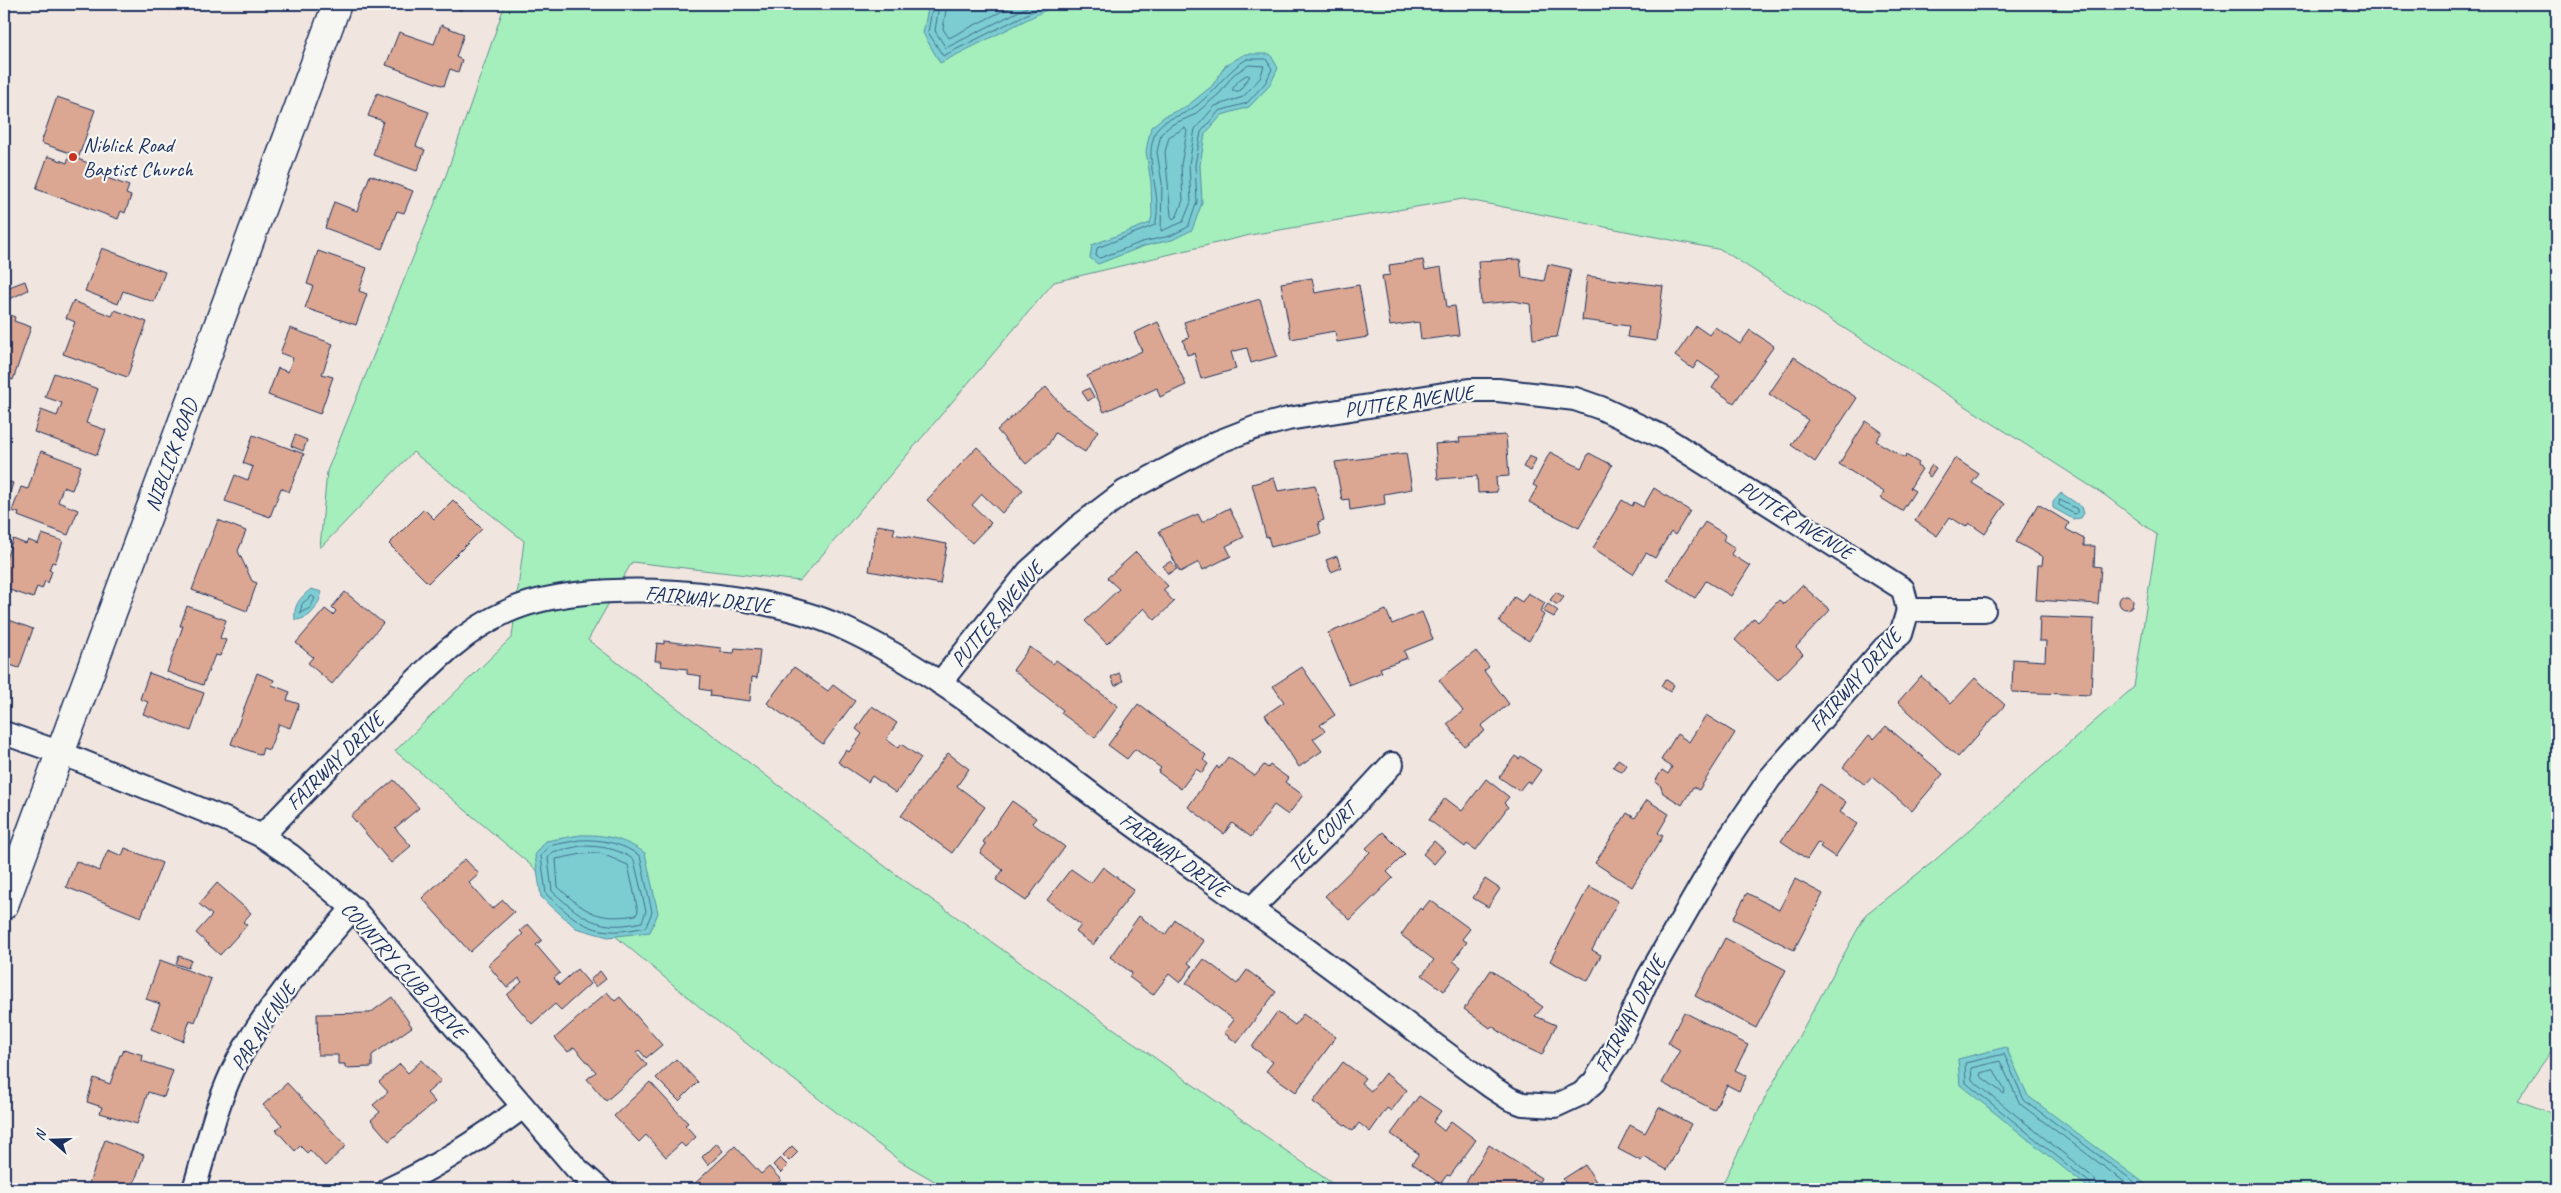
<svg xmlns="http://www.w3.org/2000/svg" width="2561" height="1193" font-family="Caveat,sans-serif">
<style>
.green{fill:#a5efbd;stroke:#608f8e}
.water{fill:#7ccdd2;stroke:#558ea4}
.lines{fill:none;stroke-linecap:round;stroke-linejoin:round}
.shore{stroke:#426e8c;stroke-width:1}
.building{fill:#dca792;stroke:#1b2f5e}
.street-casing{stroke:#1b2f5e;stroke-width:26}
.secondary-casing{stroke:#1b2f5e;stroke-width:31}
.street{stroke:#f6f6f2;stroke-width:22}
.secondary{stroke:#f6f6f2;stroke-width:28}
.poi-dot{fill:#c8321e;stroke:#f6f6f2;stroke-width:2}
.labels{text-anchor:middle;stroke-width:4.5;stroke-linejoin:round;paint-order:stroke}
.poi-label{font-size:21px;fill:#1b2f5e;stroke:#f6f6f2;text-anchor:start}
.street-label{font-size:21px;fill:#1b2f5e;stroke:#f6f6f2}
</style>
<rect width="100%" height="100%" fill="#f1e6df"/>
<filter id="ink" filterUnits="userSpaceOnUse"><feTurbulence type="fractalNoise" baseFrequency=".02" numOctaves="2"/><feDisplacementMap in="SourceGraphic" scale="10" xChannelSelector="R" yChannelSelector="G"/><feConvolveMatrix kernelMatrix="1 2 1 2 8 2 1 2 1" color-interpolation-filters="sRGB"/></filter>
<g filter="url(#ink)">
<path class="green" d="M505 4H2557V1043L2517 1100 2557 1115V1189H1720L1767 1094 1866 914 1934 861 2134 687 2157 535 2106 496 1722 250 1463 199 1250 235 1054 282 800 581 632 562 588 640 890 870 1340 1189H948L900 1161 708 1014 395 751 512 637 524 541 413 452 320 548 327 471 445 178Z"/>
<g class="water">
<path d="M929 4H1058L940 63 923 33Z"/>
<path d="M1245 54H1270L1278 68 1270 85 1249 107 1222 115 1205 134 1200 165 1202 203 1192 230 1172 240 1144 246 1098 264 1090 258 1092 245 1150 223 1152 216 1151 183 1146 151 1151 127 1165 116 1187 106 1212 86 1225 66Z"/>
<path d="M2061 493 2082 507 2084 513 2081 518 2073 519 2053 508V502Z"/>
<path d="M311 589 322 592C318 606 312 619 295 620 293 605 300 598 311 589Z"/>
<path d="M580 835C605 834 624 839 645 853L658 913 650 932 608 937 576 928 541 897 535 855 546 841Z"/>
<path d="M2006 1047 2028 1096 2152 1189H2090L1960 1085 1958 1059Z"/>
</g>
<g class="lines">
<g class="shore">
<path d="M933 4 928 32 943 56 1047 4"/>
<path d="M939 4 935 31 946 48 1033 4"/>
<path d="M947 4 943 29 949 38 1016 4"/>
<path d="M1247 59H1266L1272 69 1266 82 1247 103 1219 111 1201 132 1195 165 1197 202 1188 227 1170 236 1142 242 1100 258 1096 256 1097 248 1155 225C1162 201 1150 176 1151 152 1151 146 1154 134 1157 129 1165 118 1179 117 1190 110 1213 96 1224 72 1247 59Z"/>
<path d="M1249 65 1264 66 1260 78 1243 97 1215 106 1195 129 1189 164 1191 202 1183 222 1161 231 1162 183 1157 152 1161 134 1171 125 1194 115 1220 93 1233 75Z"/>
<path d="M1247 75 1250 76 1239 91H1233V88L1239 80Z"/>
<path d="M1185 128 1187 131 1181 165 1183 200 1177 216 1173 219 1171 216 1165 152 1169 137Z"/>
<path d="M2060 500 2077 509V513L2074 514 2059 505Z"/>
<path d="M312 596 315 598 310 608 300 613 302 604Z"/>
<path d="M580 840C602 839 622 843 640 856L652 912 646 927C596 938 582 927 546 894L541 856 549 846Z"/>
<path d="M581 846C600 846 618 848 634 860L646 911 642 922C599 932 583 919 552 891L548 858 553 852Z"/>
<path d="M600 853 628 865 638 911 636 915C598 921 586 913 558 887L556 859 582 854Z"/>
<path d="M1994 1070 2005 1091 2004 1094 1980 1076 1981 1073Z"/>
<path d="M2092 1189 2090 1183 1966 1083 1965 1063 2004 1054 2024 1100 2144 1189"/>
<path d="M2099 1189 2094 1178 1972 1080 1971 1068 2000 1061 2020 1104 2134 1189"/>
</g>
</g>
<g class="building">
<path d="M444 4H463L461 10Z"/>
<path d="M441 25 464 34 456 57 462 60 458 72 450 69 444 86 386 65 399 32 434 44Z"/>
<path d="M377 93 429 112 416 146 425 150 417 171 373 155 383 121 368 116Z"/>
<path d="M57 97 95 110 78 159 88 163 85 170 129 186 126 194 131 196 125 213 121 211 118 219 36 189 48 156 67 163 70 153 41 143Z"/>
<path d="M4 123 10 125 7 134H4Z"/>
<path d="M370 175 413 191 404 213 397 211 382 249 325 228 334 202 357 211Z"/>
<path d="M102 248 165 272 154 302 123 291 118 304 85 291Z"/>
<path d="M318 251 367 268 359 291 367 294 356 325 305 308 313 286 307 284Z"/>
<path d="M1520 259 1522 277 1544 281 1548 264 1571 269 1557 337 1533 339 1530 304 1513 301 1481 304 1478 261Z"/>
<path d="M1423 260 1425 270 1441 267 1447 307 1455 306 1459 335 1421 340 1419 322 1390 326 1382 276 1390 275 1389 265Z"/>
<path d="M1587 276 1663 286 1656 341 1627 337 1629 326 1582 320Z"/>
<path d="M1312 278 1315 293 1359 285 1368 337 1337 342 1335 331 1291 339 1281 283Z"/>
<path d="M25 281 28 290 4 302V289Z"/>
<path d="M1260 299 1277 356 1251 363 1247 348 1231 352 1236 369 1201 379 1194 353 1187 355 1183 340 1189 338 1184 322Z"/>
<path d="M73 301 112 316 115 310 147 322 127 377 63 354 75 322 66 318Z"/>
<path d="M4 313 15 317 14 321 31 327 13 380 4 377Z"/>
<path d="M1158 322 1186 385 1160 397 1157 388 1104 412 1087 376 1142 351 1134 333Z"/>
<path d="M1696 326 1709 335 1715 327 1740 344 1750 330 1774 346 1734 403 1712 388 1720 376 1698 361 1693 369 1675 356Z"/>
<path d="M290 328 333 344 322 374 333 377 320 414 268 395 278 368 288 372 293 358 280 353Z"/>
<path d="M1794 357 1857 398 1815 462 1791 445 1808 420 1769 394Z"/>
<path d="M54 373 98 389 86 423 106 430 97 455 34 432 41 410 57 416 62 403 45 397Z"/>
<path d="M1046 387 1066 410 1067 409 1098 431 1085 452 1055 433 1048 445 1026 464 997 430Z"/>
<path d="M1089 388 1094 397 1088 401 1082 392Z"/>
<path d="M1866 421 1882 432 1876 441 1905 458 1906 455 1919 463 1917 466 1922 469 1910 488 1915 491 1902 511 1881 498 1884 492 1839 464Z"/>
<path d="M253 435 304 454 289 492 281 488 270 517 225 501 235 475 248 480 253 467 243 463Z"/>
<path d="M295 435 307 440 303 451 291 446Z"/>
<path d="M1506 435 1509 476 1496 477 1497 492 1478 493 1477 476 1438 479 1435 444 1460 442 1459 438Z"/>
<path d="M977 447 1023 490 1002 513 982 494 972 505 991 523 972 543 927 500Z"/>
<path d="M41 451 81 466 72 490 63 487 58 502 78 510 68 535 18 516 19 513 12 511 21 487 28 489Z"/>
<path d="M1550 452 1581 468 1589 453 1612 465 1579 528 1529 502 1537 487 1533 485Z"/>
<path d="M1406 453 1412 489 1384 494 1385 504 1350 510 1349 499 1342 500 1335 462Z"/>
<path d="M1529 456 1536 459 1531 471 1523 467Z"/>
<path d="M1955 458 1979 474 1972 483 2005 504 1985 534 1969 523 1966 527 1950 517 1937 536 1915 521Z"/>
<path d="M1932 465 1936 468 1930 477 1926 474Z"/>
<path d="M1274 478 1278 491 1315 485 1324 520 1318 522 1321 534 1271 547 1268 536 1266 537 1252 484Z"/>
<path d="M4 480 13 483 4 511Z"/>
<path d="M1654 488 1690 511 1675 535 1671 532 1655 558 1646 553 1633 574 1593 548 1622 500 1632 506 1634 502 1643 507Z"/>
<path d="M453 500 482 529 428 583 389 544 424 509 434 519Z"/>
<path d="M2038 504 2069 523 2066 529 2084 539V546H2095L2094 566 2101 567 2098 604 2036 600 2038 565H2042L2043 557 2016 542Z"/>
<path d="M1229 508 1244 537 1226 546 1231 556 1203 570 1199 562 1180 572 1159 531 1198 514 1202 522Z"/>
<path d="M218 520 246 531 238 551 252 581 257 583 247 611 192 590Z"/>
<path d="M1705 522 1726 535 1723 540 1735 548 1731 554 1750 566 1731 596 1706 581 1695 598 1667 580Z"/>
<path d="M877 525 895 528 893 534 947 544 940 584 869 571Z"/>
<path d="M42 534 63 541 55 563 52 562 49 570 52 571 48 583 45 581 42 589 37 587 33 598 4 588V564L13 539 26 544 28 540 38 544Z"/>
<path d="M1136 552 1168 586 1163 590 1174 602 1155 620 1144 608 1107 644 1085 621 1119 589 1107 578Z"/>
<path d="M1337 556 1341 568 1331 572 1326 560Z"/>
<path d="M1171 561 1177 569 1168 574 1163 566Z"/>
<path d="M1802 585 1830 610 1796 647 1803 654 1778 680 1735 640 1754 618 1758 622 1779 600 1784 604Z"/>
<path d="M345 592 383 623 332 684 308 663 313 657 296 643 325 609 333 615 336 611 332 607Z"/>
<path d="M1556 592 1564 597 1558 605 1550 600Z"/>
<path d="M1528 593 1545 603 1540 612 1544 615 1529 641 1499 622 1514 597 1522 602Z"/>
<circle cx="2126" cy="602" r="7"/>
<path d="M1548 604 1558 611 1554 617 1543 611Z"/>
<path d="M187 606 226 620 220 638 226 640 220 656 215 655 203 685 167 672 183 626H180Z"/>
<path d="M1386 610 1392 624 1422 612 1433 639 1404 651 1407 658 1380 668 1382 672 1349 685 1328 633Z"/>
<path d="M2040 617 2094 619 2091 695 2012 692 2013 659 2045 661 2046 641H2039Z"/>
<path d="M4 618 33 629 19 668 4 663Z"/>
<path d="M664 641 721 648V652L734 653 735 648 760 650 757 678 752 677 750 701 710 696 711 691 700 689 701 676 687 674V669L661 666 662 661H655L657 643 664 644Z"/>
<path d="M1030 647 1053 664 1056 660 1118 706 1095 738 1061 713 1063 710 1013 670Z"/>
<path d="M1476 651 1489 667 1484 671 1509 704 1481 726 1485 731 1464 746 1447 724 1463 711 1439 680Z"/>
<path d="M794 667 828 691 833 685 855 701 823 744 767 703Z"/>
<path d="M1302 667 1335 715 1320 725 1325 731 1313 739 1322 751 1299 767 1265 715 1284 702 1273 686Z"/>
<path d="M149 673 204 693 191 731 143 714 148 702 140 699Z"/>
<path d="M257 673 274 680 272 685 290 692 287 700 299 704 290 728 279 724 269 750 263 748 261 755 231 744Z"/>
<path d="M1119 673 1123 681 1115 686 1111 677Z"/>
<path d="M1921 676 1951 704 1975 678 2005 705 1958 757 1898 702Z"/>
<path d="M1665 679 1674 685 1670 692 1661 686Z"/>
<path d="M1138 704 1206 755 1203 760 1208 764 1202 773 1196 769 1181 789 1158 772 1161 768 1135 749 1127 759 1108 745Z"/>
<path d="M872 706 897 723 886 739 898 748 901 744 921 758 896 793 872 776 868 782 838 762 846 750 849 752 862 734 856 729Z"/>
<path d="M1706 715 1735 733 1699 790 1693 787 1682 805 1663 793 1660 785 1655 782 1662 770 1668 774 1672 767 1661 760 1677 734 1689 742Z"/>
<path d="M1886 726 1943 774 1912 811 1872 777 1865 785 1843 767 1869 735 1874 739Z"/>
<path d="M948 753 969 769 957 786 985 807 952 853 901 816Z"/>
<path d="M1515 756 1519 759 1521 756 1541 770 1531 784 1527 781 1519 791 1499 777Z"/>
<path d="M1228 757 1255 776 1264 765 1268 768 1270 765 1288 778 1285 782 1303 795 1288 815 1274 805 1251 837 1232 823 1224 834 1188 807 1217 766 1219 769Z"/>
<path d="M1618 759 1627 765 1622 772 1613 767Z"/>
<path d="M1486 779 1509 797 1504 803 1508 807 1476 850 1467 844 1465 847 1429 820 1445 798 1462 811Z"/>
<path d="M394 780 419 808 395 828 411 846 391 863 351 816Z"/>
<path d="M1820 784 1846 802 1840 812 1857 824 1835 857 1820 847 1822 844 1818 842 1807 859 1781 841Z"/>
<path d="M1647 800 1669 814 1658 833 1663 836 1632 887 1595 863 1627 813 1635 818Z"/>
<path d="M1012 801 1036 818 1032 823 1065 847 1026 901 996 880 1003 870 980 853 986 844 983 842Z"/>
<path d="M1383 832 1405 854 1387 872 1393 878 1350 920 1325 896 1370 852 1366 848Z"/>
<path d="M1434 841 1445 851 1434 864 1423 854Z"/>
<path d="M125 848 162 863 141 917 66 887 76 861 99 871 108 850 122 856Z"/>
<path d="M465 859 479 874 469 883 492 909 503 900 514 912 470 952 422 898Z"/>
<path d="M1103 867 1134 890 1093 945 1076 932 1081 925 1047 900 1071 869 1091 883Z"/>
<path d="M1485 879 1500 889 1488 907 1473 898Z"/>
<path d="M1795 879 1823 894 1794 950 1733 919 1747 893 1779 910Z"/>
<path d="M217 883 251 913 243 922 247 925 220 955 196 933 212 915 199 904Z"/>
<path d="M1589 886 1618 901 1592 950 1601 955 1588 981 1550 961Z"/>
<path d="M1430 900 1470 929 1462 939 1467 942 1453 961 1461 967 1444 991 1422 975 1434 960 1401 935 1420 908 1422 910Z"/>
<path d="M1139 916 1165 935 1175 920 1204 941 1188 963 1192 966 1180 983 1169 974 1153 995 1129 977 1132 973 1110 957Z"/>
<path d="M528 924 542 940 536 945 560 973 554 978 559 985 577 969 590 984 561 1010 555 1004 532 1024 507 995 522 982 519 978 507 988 488 965 523 934 520 931Z"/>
<path d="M1725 938 1786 970 1756 1028 1695 996Z"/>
<path d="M179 956 191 960 188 968 176 964Z"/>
<path d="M1204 959 1237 984 1247 970 1276 992 1237 1043 1224 1033 1234 1020 1186 983Z"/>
<path d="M160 960 211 979 195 1022 190 1020 183 1041 151 1029 160 1004 146 999Z"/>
<path d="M1491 970 1543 1007 1535 1016 1556 1025 1542 1055 1514 1042 1492 1026 1490 1028 1464 1009Z"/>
<path d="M600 971 606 979 596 987 590 980Z"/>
<path d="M607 992 615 1001 620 997 662 1045 646 1058 639 1050 636 1052 647 1065 606 1101 587 1079 596 1072 574 1047 568 1052 555 1038Z"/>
<path d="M392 997 412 1027 372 1055V1067L345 1068V1064H338V1055H318L317 1014 370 1013Z"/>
<path d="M1277 1012 1295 1025 1303 1014 1336 1037 1296 1092 1266 1071 1273 1062 1252 1047Z"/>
<path d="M1684 1012 1748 1045 1735 1070 1747 1076 1739 1091 1727 1085 1714 1110 1662 1083 1680 1050 1668 1043Z"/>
<path d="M124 1049 143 1055 142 1061 173 1071 164 1097 148 1092 137 1124 100 1113 102 1107 87 1102 94 1078 110 1084 120 1055H122Z"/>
<path d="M676 1059 698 1082 679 1101 656 1078Z"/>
<path d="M422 1060 441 1081 427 1093 435 1102 389 1141 371 1120 380 1112 373 1105 388 1092 379 1082 400 1064 408 1073Z"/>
<path d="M1343 1062 1365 1078 1361 1083 1371 1091 1385 1073 1407 1090 1391 1111 1387 1108 1370 1132 1359 1123 1353 1131 1313 1102Z"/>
<path d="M650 1082 688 1123 685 1125 696 1137 685 1147 681 1143 666 1157 646 1135 639 1142 614 1116Z"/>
<path d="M287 1083 346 1146 325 1166 310 1150 307 1153 300 1146 295 1151 276 1130 282 1125 263 1105Z"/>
<path d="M1419 1096 1441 1111 1433 1122 1444 1131 1451 1121 1476 1140 1450 1176 1447 1175 1440 1184 1412 1163 1419 1154 1391 1134Z"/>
<path d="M1659 1107 1691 1124 1667 1170 1644 1157 1641 1161 1618 1149 1630 1125 1645 1133Z"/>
<path d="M105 1140 144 1155 132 1189H87Z"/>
<path d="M716 1143 723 1151 708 1165 702 1157Z"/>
<path d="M1489 1145 1541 1178 1539 1182 1533 1179 1527 1189H1462Z"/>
<path d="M735 1146 761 1174 769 1167 781 1180 771 1189H689Z"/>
<path d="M792 1146 798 1152 789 1161 783 1155Z"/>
<path d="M780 1158 788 1166 781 1173 773 1165Z"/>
<path d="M1585 1165 1601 1189H1570L1563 1179Z"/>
<path d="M513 1181 520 1189H503Z"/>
</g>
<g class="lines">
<defs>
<g id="street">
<path d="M1908 610H1984"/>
<path d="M940 683 1028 572 1078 527 1124 492 1218 442 1254 428 1288 419 1469 390H1498L1575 399 1601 408 1665 438 1903 589 1908 610"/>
<path d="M4 733 61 753 225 819 262 836 290 855 353 908 576 1168 600 1189"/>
<path d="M262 836C306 790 351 743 397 699 430 666 462 632 506 612 585 575 760 590 839 626 939 671 1026 746 1114 811 1160 845 1206 877 1252 910 1333 967 1411 1028 1490 1086L1510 1099 1523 1104 1555 1106 1581 1094 1594 1082 1620 1040 1648 978 1725 844 1770 778 1884 648 1901 634 1908 610"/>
<path d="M1251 909 1333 828 1392 764"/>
<path d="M194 1189C207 1146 217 1100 238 1060 268 1004 312 956 353 908"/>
<path d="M389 1189C437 1167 480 1139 523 1107"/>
</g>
<path id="secondary" d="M4 905 337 4"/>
</defs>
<use href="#street" class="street-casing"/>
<use href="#secondary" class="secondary-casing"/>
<use href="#street" class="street"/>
<use href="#secondary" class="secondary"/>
</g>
</g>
<circle class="poi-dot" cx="73" cy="157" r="5"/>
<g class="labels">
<g class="poi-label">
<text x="83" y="152">Niblick Road<tspan x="83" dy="24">Baptist Church</tspan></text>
</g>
<g class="street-label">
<text transform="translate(1409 401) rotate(-8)" y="7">PUTTER AVENUE</text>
<text transform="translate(171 455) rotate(-70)" y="7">NIBLICK ROAD</text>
<text transform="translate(1796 520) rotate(32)" y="7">PUTTER AVENUE</text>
<text transform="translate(709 599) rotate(6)" y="7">FAIRWAY DRIVE</text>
<text transform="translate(997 614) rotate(-50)" y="7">PUTTER AVENUE</text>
<text transform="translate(1855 680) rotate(-49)" y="7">FAIRWAY DRIVE</text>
<text transform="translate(335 761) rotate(-45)" y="7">FAIRWAY DRIVE</text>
<text transform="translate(1322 837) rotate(-46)" y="7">TEE COURT</text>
<text transform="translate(1174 855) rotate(36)" y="7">FAIRWAY DRIVE</text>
<text transform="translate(404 970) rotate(48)" y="7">COUNTRY CLUB DRIVE</text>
<text transform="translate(1630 1014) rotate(-62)" y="7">FAIRWAY DRIVE</text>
<text transform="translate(263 1026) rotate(-57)" y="7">PAR AVENUE</text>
</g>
</g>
<rect width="2561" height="1193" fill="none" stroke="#f6f6f2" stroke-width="20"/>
<rect x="10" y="10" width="2541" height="1173" fill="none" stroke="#1b2f5e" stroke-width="2" filter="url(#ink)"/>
<g transform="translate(52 1140) rotate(290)" stroke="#f6f6f2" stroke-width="4" paint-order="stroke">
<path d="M0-4L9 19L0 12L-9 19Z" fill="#1b2f5e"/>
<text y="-8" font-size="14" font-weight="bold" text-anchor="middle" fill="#1b2f5e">N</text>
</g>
</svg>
